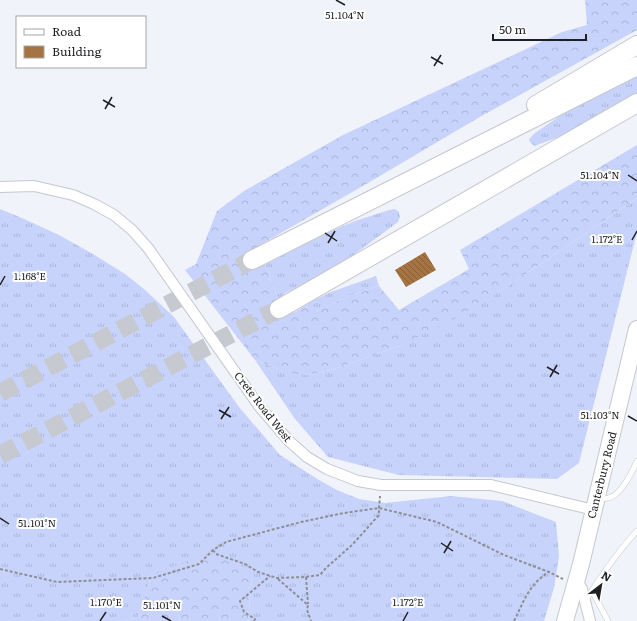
<svg xmlns="http://www.w3.org/2000/svg" width="637" height="621" font-family="Literata,serif">
<style>
.grass{fill:url(#grass-tufts)}
.forest{fill:url(#forest-crowns)}
.building{fill:url(#building-back-hatch)}
.lines{fill:none;stroke-linecap:round;stroke-linejoin:round}
.highway-tunnel{stroke:#c6c9cf;stroke-width:18;stroke-dasharray:18 9;stroke-linecap:butt}
.lane-casing{stroke:#c6c8cf;stroke-width:6}
.street-casing{stroke:#c6c8cf;stroke-width:12}
.primary-casing{stroke:#c6c8cf;stroke-width:18}
.highway-casing{stroke:#c6c8cf;stroke-width:20}
.path{stroke:#8d8f94;stroke-width:2;stroke-dasharray:3 2;stroke-linecap:butt}
.lane{stroke:#fff;stroke-width:5}
.street{stroke:#fff;stroke-width:10}
.primary{stroke:#fff;stroke-width:16}
.highway{stroke:#fff;stroke-width:18}
.ticks{fill:none;stroke:#1f2023;stroke-width:1.5}
.labels{text-anchor:middle;stroke-width:4;stroke-linejoin:round;paint-order:stroke}
.street-label{font-size:11px;fill:#1f2023;stroke:#fff}
.ticks-label{font-size:10px;text-anchor:middle;fill:#1f2023;stroke:#fff;stroke-width:4;stroke-linejoin:round;paint-order:stroke}
</style>
<defs>
<pattern id="grass-tufts" width="24" height="20" patternUnits="userSpaceOnUse"><rect width="24" height="20" fill="#c8d3fc"/><path d="M3 7l-1-3M5 7V3M7 7l1-3M15 17l-1-3M17 17v-4M19 17l1-3" fill="none" stroke="#abb5d8"/></pattern>
<pattern id="forest-crowns" width="20" height="18" patternUnits="userSpaceOnUse"><rect width="20" height="18" fill="#c8d3fc"/><path d="M2 6a3 3 0 1 1 6 0M12 15a3 3 0 1 1 6 0" fill="none" stroke="#abb5d8"/></pattern>
<pattern id="building-back-hatch" width="6" height="6" patternUnits="userSpaceOnUse"><rect width="6" height="6" fill="#a57442"/><path d="M-1 5l2 2M0 0l6 6M5-1l2 2" fill="none" stroke="#865f37"/></pattern>
</defs>
<rect width="100%" height="100%" fill="#f0f3fa"/>
<g class="grass">
<path d="M637 76V94L591 120 559 137 534 146 530 142 529 139 535 133 567 111Z"/>
<path d="M637 198V232L579 463 557 479 399 475 328 457 295 419 255 360 276 368 307 375 334 369 400 346 507 287Z"/>
<path d="M0 209 22 218 59 235 93 254 125 274 144 289 174 317 239 407 280 455 319 480 337 490 359 499 385 503 451 496 502 501 556 522 559 556 554 588 544 621H248L252 577 152 574 138 617 125 621H0Z"/>
<path d="M395 209 399 212 400 217 398 222 336 268 298 290 296 288 285 293 279 301 265 265 276 259 280 255 308 241 355 221 389 210Z"/>
<path d="M376 276 379 286 349 296 317 311H309L306 305 308 303 331 292Z"/>
</g>
<g class="forest">
<path d="M585 0H637V30L478 118 368 183 260 245 256 249 251 266 265 265 279 301 281 316 295 312 306 305 309 311H317L349 296 379 286 399 310 469 269 460 250 637 145V198L507 287 456 318 400 346 334 369 307 375 289 373 276 368 255 360 185 270 196 264 217 211 244 191 343 135 562 32 587 25Z"/>
<path d="M224 553 252 577 248 621H125L138 617 152 574 201 556Z"/>
</g>
<path class="building" d="M425 252 436 270 406 287 395 270Z"/>
<g class="lines">
<g class="highway-tunnel">
<path d="M0 393 252 260"/>
<path d="M0 455 279 309"/>
</g>
<defs>
<g id="lane">
<path d="M598 498C601 498 605 499 608 498 621 496 632 472 637 461"/>
<path d="M592 591 608 621"/>
<path d="M586 600C601 576 617 552 637 531"/>
</g>
<g id="street">
<path d="M0 187 34 186 73 195 94 204 114 215 132 230 148 248 259 406 289 441 307 457 327 469 358 481 381 485H491L594 510"/>
<path d="M577 580 582 589 590 621"/>
</g>
<path id="primary" d="M565 621 581 564 637 329"/>
<g id="highway">
<path d="M536 105 637 45"/>
<path d="M252 260 637 66"/>
<path d="M279 309 637 103"/>
</g>
</defs>
<use href="#lane" class="lane-casing"/>
<use href="#street" class="street-casing"/>
<use href="#primary" class="primary-casing"/>
<use href="#highway" class="highway-casing"/>
<g class="path">
<path d="M213 550 216 554 245 564 258 572 277 578 306 577 320 575 326 568 352 545 379 515V508L380 496"/>
<path d="M0 569 57 582 153 578 199 564 213 550 226 542 301 522 344 513 379 508 437 522 504 555 549 572 563 579"/>
<path d="M306 577 308 604"/>
<path d="M278 579 308 605 307 610 311 621"/>
<path d="M254 621 255 619 244 612 240 601 270 576"/>
<path d="M514 621C524 601 529 584 549 572"/>
</g>
<use href="#lane" class="lane"/>
<use href="#street" class="street"/>
<use href="#primary" class="primary"/>
<use href="#highway" class="highway"/>
</g>
<path class="ticks" d="M336 0 345 5M431 57 443 64M434 66 441 55M103 100 115 107M105 109 112 97M628 175 637 181M325 233 337 241M632 240 637 231M328 243 335 231M0 285 5 276M547 367 559 374M550 377 557 365M219 410 231 417M628 416 637 421M221 419 229 407M0 518 9 524M441 543 453 551M444 553 451 541M162 616 171 621M100 621 106 612M403 621 408 612"/>
<g class="labels">
<g class="street-label">
<text transform="translate(263 407) rotate(52)" y="4">Crete Road West</text>
<text transform="translate(602 475) rotate(-76)" y="4">Canterbury Road</text>
</g>
</g>
<g class="ticks-label">
<text x="345" y="19">51.104°N</text>
<text x="600" y="179">51.104°N</text>
<text x="607" y="243">1.172°E</text>
<text x="30" y="280">1.168°E</text>
<text x="600" y="419">51.103°N</text>
<text x="37" y="527">51.101°N</text>
<text x="106" y="606">1.170°E</text>
<text x="408" y="606">1.172°E</text>
<text x="162" y="609">51.101°N</text>
</g>
<rect x="16" y="16" width="130" height="52" fill="#ffffff" stroke="#a5a6a7"/>
<rect x="24" y="29" width="20" height="6" fill="#ffffff" stroke="#a5a6a7"/>
<text x="52" y="36" font-size="12" fill="#1f2023">Road</text>
<rect x="24" y="46" width="20" height="12" fill="#a57442" stroke="#a5a6a7"/>
<text x="52" y="56" font-size="12" fill="#1f2023">Building</text>
<g transform="translate(601 585) rotate(31)" stroke="#ffffff" stroke-width="3" paint-order="stroke">
<path d="M0-3L7 15L0 10L-7 15Z" fill="#1f2023"/>
<text y="-6" font-size="11" font-weight="bold" text-anchor="middle" fill="#1f2023">N</text>
</g>
<path d="M493 34v6h93v-6" fill="none" stroke="#1f2023" stroke-width="2"/>
<text x="499" y="34" font-size="12" fill="#1f2023" stroke="#ffffff" stroke-width="3" paint-order="stroke">50 m</text>
</svg>
